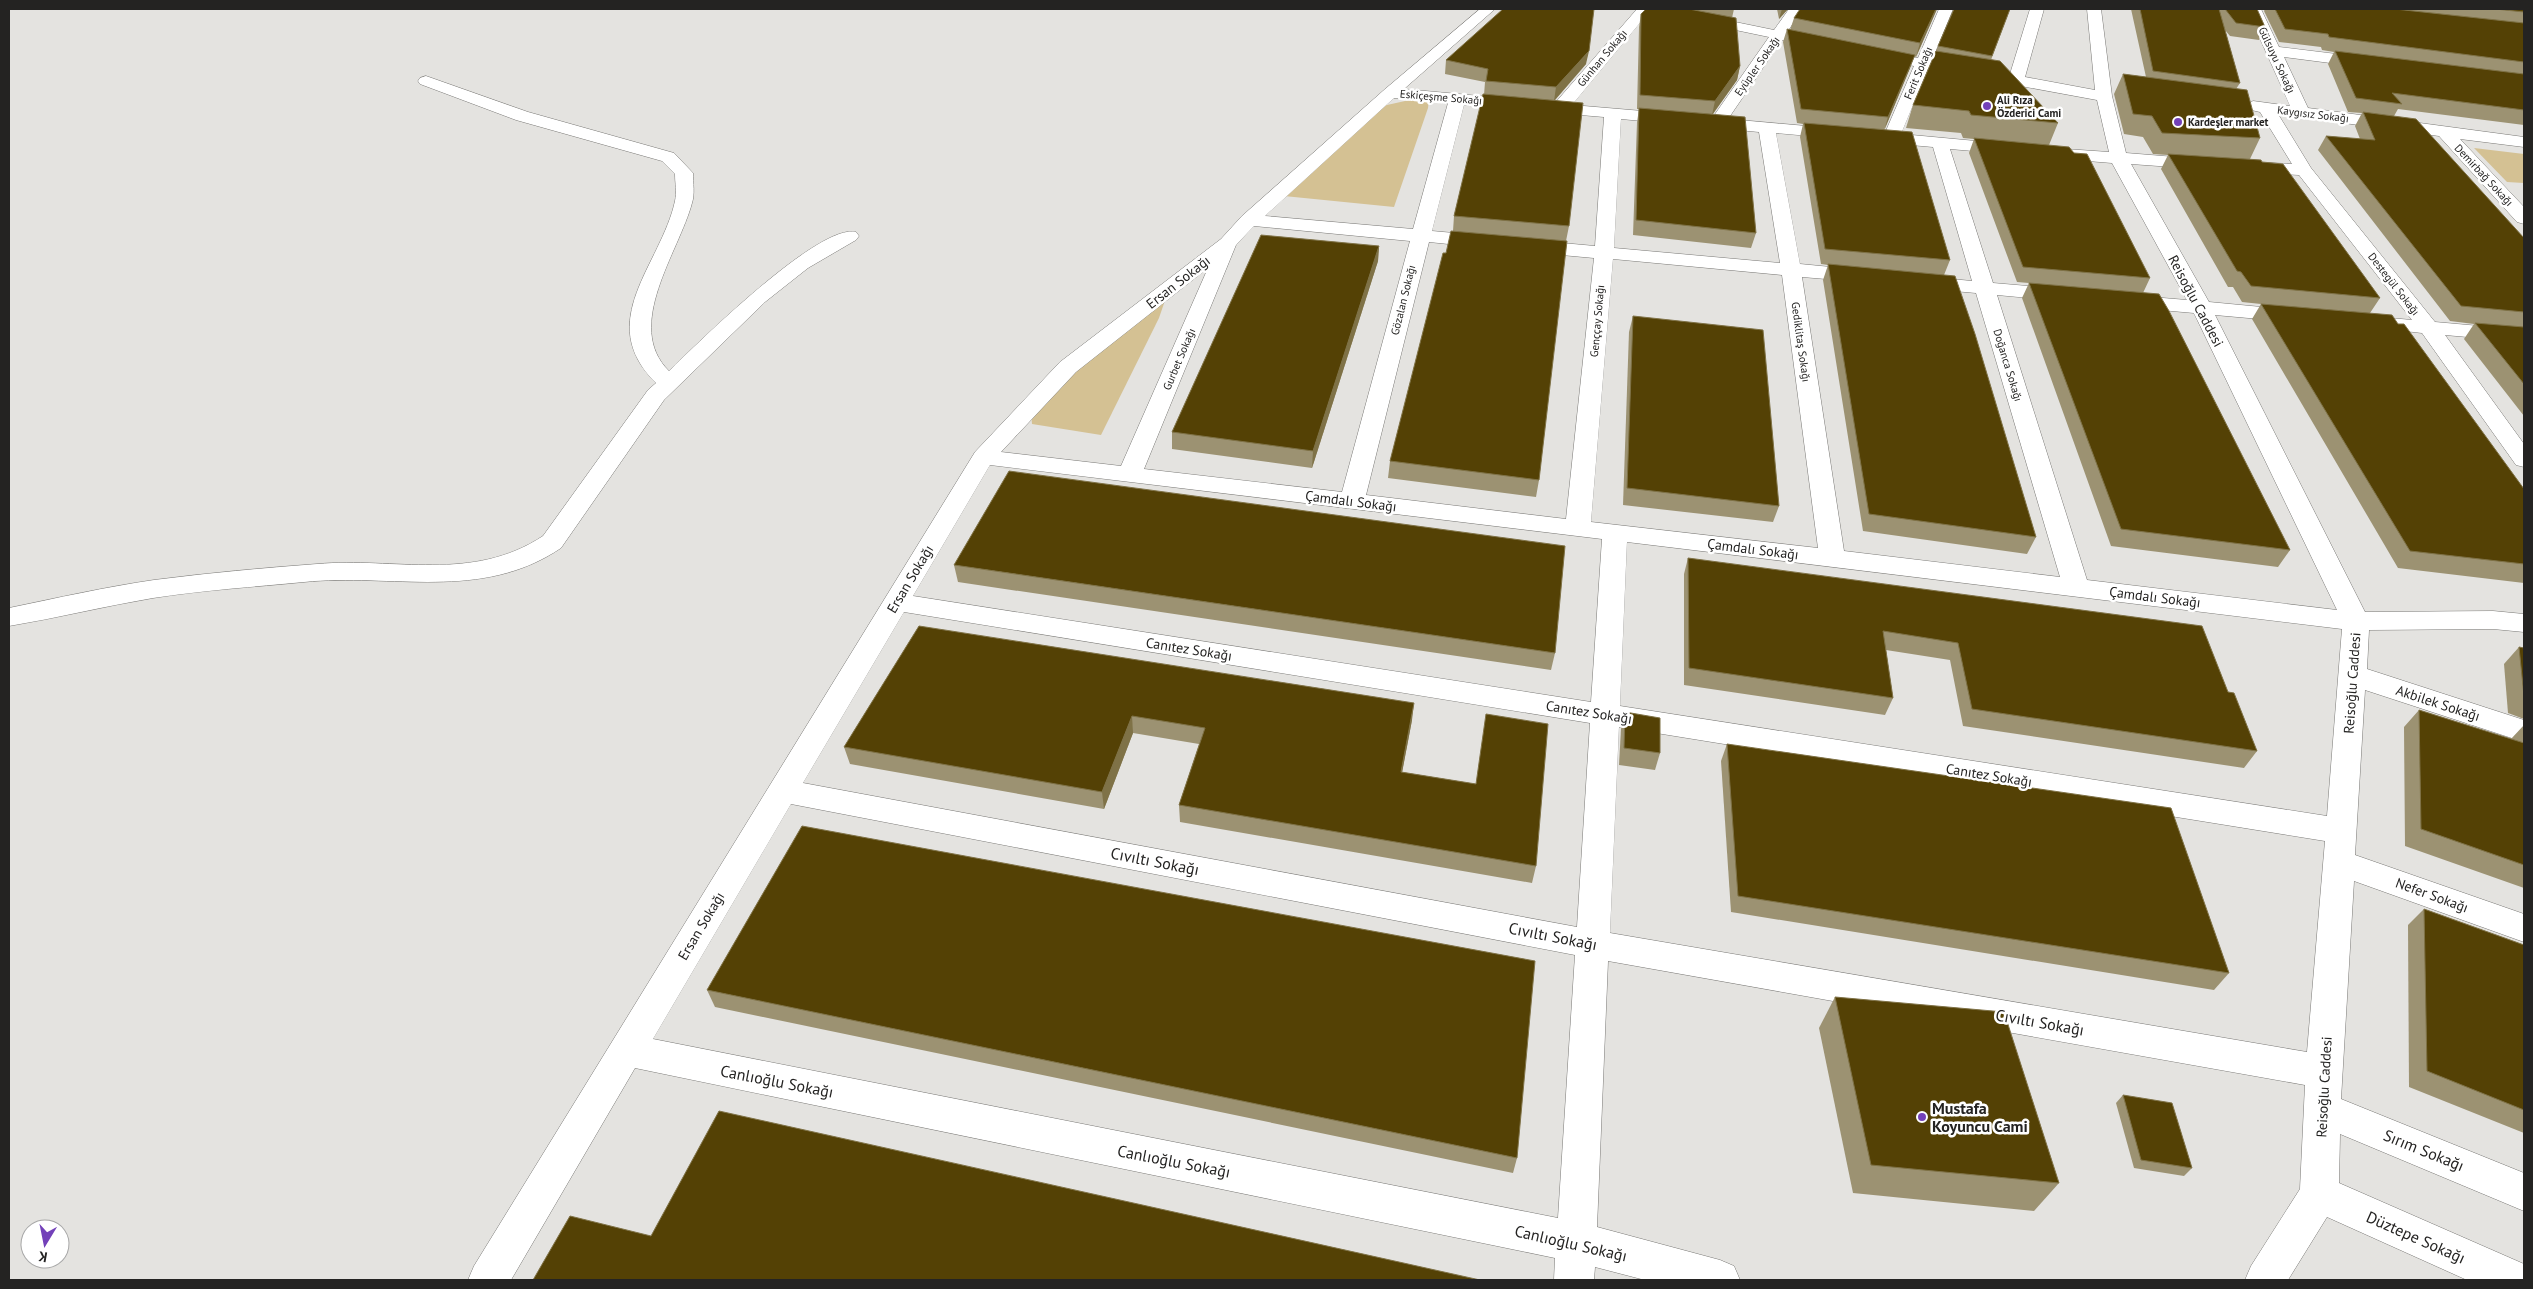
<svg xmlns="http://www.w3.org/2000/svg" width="2533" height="1289" font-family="'PT Sans',sans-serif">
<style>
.green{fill:#d4c193}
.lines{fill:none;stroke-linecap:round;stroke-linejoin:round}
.minor-casing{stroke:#7a7976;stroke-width:1}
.minor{fill:#fff;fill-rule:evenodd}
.wall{fill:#9c9272}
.shaded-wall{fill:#7f7247}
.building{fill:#544105;stroke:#7f7247}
.poi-dot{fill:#7341b9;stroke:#fff;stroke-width:2}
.labels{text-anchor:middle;stroke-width:5;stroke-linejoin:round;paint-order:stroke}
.far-street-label{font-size:11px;fill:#242322;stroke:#fff}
.far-poi-label{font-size:11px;font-weight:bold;fill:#242322;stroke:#fff;text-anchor:start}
.street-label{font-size:14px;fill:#242322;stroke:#fff}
.near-street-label{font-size:16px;fill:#242322;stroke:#fff}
.near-poi-label{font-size:16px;font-weight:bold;fill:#242322;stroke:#fff;text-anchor:start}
</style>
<rect width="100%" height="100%" fill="#e4e3e0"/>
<g class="green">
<path d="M1414 99H1429L1428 108 1394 207 1284 196 1378 107Z"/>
<path d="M2474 148 2524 154V183L2507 182Z"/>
<path d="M1173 277 1159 318 1101 435 1032 424 1031 412Z"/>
</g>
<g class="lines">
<defs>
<g id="minor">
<path d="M1480 9H1495L1404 89 1555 103 1637 9H1672L1774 30 1789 9H1803L1787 32 1827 41 1830 44 1822 49 1782 40 1728 119 1885 133 1914 66 1872 58 1869 55 1877 50 1918 58 1939 9H1953L1932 60 2010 74 2030 9H2044L2025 77 2095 90 2087 9H2101L2112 96 2126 153 2200 159 2206 160 2209 164 2206 168 2200 169 2131 164 2209 302 2293 310 2300 312 2303 316 2300 320 2293 322 2215 315 2365 612 2493 611 2524 614V632L2493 629 2369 630 2367 669 2524 720V742L2365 690 2355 855 2524 914V942L2354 881 2341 1099 2524 1173V1211L2340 1134 2339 1183 2524 1264V1280H2467L2327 1217 2288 1280H2245L2251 1266 2300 1189 2305 1085 1608 961 1597 1227 1720 1260 1734 1266 1740 1280H1645L1595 1267 1594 1280H1554L1555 1258 635 1068 511 1280H468L474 1266 975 452 1060 362 1221 239 1242 216 1384 90ZM1649 12 1769 37 1713 117 1572 105ZM1928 69 2097 100 2109 152 2051 148 2045 149 2042 153 2045 157 2051 158 2112 163 2187 300 2127 295 2120 297 2117 301 2120 305 2127 307 2194 313 2337 610 2087 580 1997 295 2062 301 2069 299 2072 295 2069 291 2062 289 1993 283 1950 149 2008 154 2014 153 2017 149 2014 145 2008 144 1901 134ZM1394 98 1448 103 1413 229 1265 216ZM1464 105 1604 117 1595 246 1529 240 1522 242 1519 246 1522 250 1529 252 1594 258 1566 519 1366 495 1429 242 1487 248 1494 246 1497 242 1494 238 1487 236 1432 231ZM1621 119 1759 132 1780 263 1614 248ZM1776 133 1933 147 1972 281 1920 276 1913 278 1910 282 1913 286 1920 288 1976 293 2060 577 1844 551 1802 277 1862 282 1869 280 1872 276 1869 272 1862 270 1800 264ZM1254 226 1410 241 1342 492 1144 469 1236 245ZM1613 259 1782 275 1818 548 1591 522ZM1208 268 1121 466 1001 452 1076 372ZM990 465 1602 539 1591 702 913 596ZM1627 542 2342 629 2327 816 1620 706ZM904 612 1590 723 1577 927 803 783ZM1619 727 2325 841 2307 1052 1610 933ZM791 804 1575 955 1558 1218 653 1039Z"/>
<path d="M2247 9H2261L2279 47 2369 58 2377 63 2369 68 2284 57 2308 108 2524 137V147L2460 139 2524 207V224L2517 222 2439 136 2278 114 2311 168 2435 322 2524 330V342L2445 335 2524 444V467L2516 465 2422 333 2361 326 2358 322 2361 318 2368 316 2412 320 2299 175 2251 172 2245 171 2242 167 2245 163 2251 162 2292 164 2260 112 2247 109 2245 106 2253 101 2290 106Z"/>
<path d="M426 76 528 112 674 153 693 173C693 183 695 194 692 203 679 252 623 326 669 371 698 343 819 223 856 232L859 236 856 240 808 268 765 302 664 400 561 548C481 602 392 573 304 582 254 587 203 590 153 598 105 606 57 618 9 626V608C57 598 106 587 154 580 208 573 263 568 317 564 395 557 472 583 543 536L648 390 656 383C593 321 661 265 675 201 677 192 675 183 675 174L662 161 516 120 420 84 418 81 420 78Z"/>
</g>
</defs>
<use href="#minor" class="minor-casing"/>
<use href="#minor" class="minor"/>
</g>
<g class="wall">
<path d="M1646 9H1734L1732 18 1740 66 1737 80 1713 114 1756 233 1751 248 1633 235 1637 122 1639 109H1637L1639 27 1641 14Z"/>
<path d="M1777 9H1788L1779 19Z"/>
<path d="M1937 9 1916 57 1914 56 1910 68 1884 130 1950 260 1944 275 2036 537 2027 554 1863 531 1823 280 1828 265 1821 264 1800 137 1803 124 1797 123 1783 42 1787 29 1790 30 1794 18Z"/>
<path d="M2010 9 1991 60 2058 123 2049 145 2150 278 2143 293 2290 550 2278 567 2111 546 2022 298 2029 283 2017 282 1969 153 1974 139 1963 138 1961 133 1906 128 1913 105 1938 46Z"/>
<path d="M2131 9H2257L2265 27 2259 40 2230 36 2225 30 2240 83 2236 89 2260 138 2250 159 2262 162 2380 298 2370 313 2524 489V583L2398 568 2252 319 2261 304 2242 302 2233 287H2228L2161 169 2168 155 2153 154 2143 137 2124 134 2114 94 2123 74 2146 77Z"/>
<path d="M2265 9H2524V125L2398 109 2394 116 2524 238V416L2464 339 2474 324 2450 321 2318 150 2326 136 2360 139 2355 126 2362 113 2348 112 2328 64 2334 52 2322 50 2321 47 2279 42 2264 11Z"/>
<path d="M1446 60 1586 64 1555 100 1569 226 1566 241 1539 480 1536 497 1388 478 1390 461 1453 231 1454 216 1484 95 1485 82 1445 74Z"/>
<path d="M1379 246 1378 261 1312 468 1172 449V432Z"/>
<path d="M1633 316 1779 506 1773 522 1623 505 1629 332Z"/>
<path d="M1688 558 2228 692 2257 751 2244 768 1963 726 1950 660 1886 650 1893 698 1885 715 1684 685V574Z"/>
<path d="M954 565 1555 653 1551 670 958 582Z"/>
<path d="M919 626 1412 720 1402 772 1476 784 1536 866 1532 883 1180 822 1179 805 1199 744 1133 733 1104 809 850 764 844 747Z"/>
<path d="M2519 647 2524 648V719L2508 713 2504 664Z"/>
<path d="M2419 710 2511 739 2524 725V888L2405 846 2404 727Z"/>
<path d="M1625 712 1660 753 1655 770 1619 765 1621 729Z"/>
<path d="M1727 744 2229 973 2214 990 1731 912 1721 761Z"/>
<path d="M2424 909 2524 945V1133L2409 1087 2408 925Z"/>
<path d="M707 990 1517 1158 1513 1173 715 1007Z"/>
<path d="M1835 997 2059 1183 2034 1211 1853 1193 1819 1028Z"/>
<path d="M2123 1095 2192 1168 2184 1176 2134 1168 2116 1103Z"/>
</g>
<g class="shaded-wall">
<path d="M1782 9H1788L1779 19Z"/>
<path d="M1936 9H1937L1916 57 1920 43Z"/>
<path d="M1589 51 1586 64 1554 101 1556 87Z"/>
<path d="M1915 55 1910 68 1884 131 1888 117Z"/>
<path d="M1740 66 1737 80 1712 115 1715 101Z"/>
<path d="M1379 246 1378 261 1312 468 1313 451Z"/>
<path d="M1414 703 1412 720 1399 789 1401 772Z"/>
<path d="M1132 716 1133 733 1104 809 1102 792Z"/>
</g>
<g class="building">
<path d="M1503 9H1594L1589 51 1556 87 1486 81 1488 69 1446 60Z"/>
<path d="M1646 9H1689L1736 18 1740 66 1715 101 1640 95 1641 14Z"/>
<path d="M1800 9H1936L1920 43 1794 18Z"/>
<path d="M1954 9H2010L1992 56 1938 46Z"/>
<path d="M2140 9H2219L2240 83 2153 71Z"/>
<path d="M2225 9H2257L2265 27 2236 23Z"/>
<path d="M2275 9H2395L2524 23V62L2329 37 2328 34 2285 29Z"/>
<path d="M2495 9H2524V12Z"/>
<path d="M1787 29 1915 55 1888 117 1801 109Z"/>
<path d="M1936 51 2000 61 2058 123 1971 115 1969 111 1913 105Z"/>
<path d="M2335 51 2524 74V110L2392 93 2402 104 2356 98Z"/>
<path d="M2123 74 2247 90 2260 138 2162 133 2152 116 2133 114Z"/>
<path d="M1483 94 1583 103 1569 226 1454 216Z"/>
<path d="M1639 108 1745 117 1756 233 1636 220Z"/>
<path d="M2363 112 2416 119 2524 238V312L2461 306 2326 136 2375 140Z"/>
<path d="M1804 123 1912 132 1950 260 1825 249Z"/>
<path d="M1974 138 2069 147 2074 153 2087 154 2150 278 2023 267Z"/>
<path d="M2168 154 2261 160 2262 162 2283 164 2380 298 2251 286 2241 272 2237 271Z"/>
<path d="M1451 231 1567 241 1539 480 1390 461 1443 253H1446Z"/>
<path d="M1261 235 1379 246 1313 451 1172 432Z"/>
<path d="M1828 264 1955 276 1975 334 2036 537 1869 514Z"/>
<path d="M2029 283 2159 294 2169 311 2290 550 2121 529Z"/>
<path d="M2261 304 2392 315 2398 324H2404L2524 489V564L2410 551Z"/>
<path d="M1633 316 1763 330 1779 506 1627 488Z"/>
<path d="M2475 323 2524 327V384Z"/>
<path d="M1009 471 1565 546 1555 653 954 565Z"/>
<path d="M1688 558 2202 626 2228 692 2234 693 2257 751 1972 709 1958 643 1883 631 1893 698 1689 668Z"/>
<path d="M919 626 1414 703 1401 772 1476 784 1486 714 1548 724 1536 866 1179 805 1205 728 1132 716 1102 792 844 747Z"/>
<path d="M2519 647 2524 648V696Z"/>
<path d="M2419 710 2524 743V865L2421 829Z"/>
<path d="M1625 712 1660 718V753L1624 748Z"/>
<path d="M1727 744 2171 808 2229 973 1738 896Z"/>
<path d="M802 826 1535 961 1517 1158 707 990Z"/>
<path d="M2424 909 2524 945V1110L2427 1071Z"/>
<path d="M1835 997 2004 1012 2059 1183 1871 1165Z"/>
<path d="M2123 1095 2172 1103 2192 1168 2141 1160Z"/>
<path d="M719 1111 1480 1280H533L570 1216 651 1236Z"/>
</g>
<g class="poi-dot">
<circle cx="1987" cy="106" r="5"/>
<circle cx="2178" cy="122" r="5"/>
<circle cx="1922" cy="1117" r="5"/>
</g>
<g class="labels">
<g class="far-street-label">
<text transform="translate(1602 58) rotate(-50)" y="4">Günhan Sokağı</text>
<text transform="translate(2277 60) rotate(65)" y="4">Gülsuyu Sokağı</text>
<text transform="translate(1757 66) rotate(-55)" y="4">Eyüpler Sokağı</text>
<text transform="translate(1918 73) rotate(-67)" y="4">Ferit Sokağı</text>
<text transform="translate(1441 97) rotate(5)" y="4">Eskiçeşme Sokağı</text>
<text transform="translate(2313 114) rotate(7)" y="4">Kaygısız Sokağı</text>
<text transform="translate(2484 175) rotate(47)" y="4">Demirbağ Sokağı</text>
<text transform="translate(2394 284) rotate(52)" y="4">Destegül Sokağı</text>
<text transform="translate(1403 300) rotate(-76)" y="4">Gözalan Sokağı</text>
<text transform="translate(1597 321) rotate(-85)" y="4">Genççay Sokağı</text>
<text transform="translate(1801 342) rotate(82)" y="4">Gediklitaş Sokağı</text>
<text transform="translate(1179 359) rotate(-67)" y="4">Gurbet Sokağı</text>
<text transform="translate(2008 365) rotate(73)" y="4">Doğanca Sokağı</text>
</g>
<g class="far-poi-label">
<text x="1997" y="104">Ali Rıza<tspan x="1997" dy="13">Özderici Cami</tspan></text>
<text x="2188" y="126">Kardeşler market</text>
</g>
<g class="street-label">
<text transform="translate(1178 282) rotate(-38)" y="5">Ersan Sokağı</text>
<text transform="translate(2196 301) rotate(62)" y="5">Reisoğlu Caddesi</text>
<text transform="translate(1351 501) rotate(7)" y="5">Çamdalı Sokağı</text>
<text transform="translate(1753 549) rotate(7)" y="5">Çamdalı Sokağı</text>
<text transform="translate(910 579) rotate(-59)" y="5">Ersan Sokağı</text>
<text transform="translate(2155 597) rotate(7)" y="5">Çamdalı Sokağı</text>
<text transform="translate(1189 649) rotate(9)" y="5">Canıtez Sokağı</text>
<text transform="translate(2352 683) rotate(-86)" y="5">Reisoğlu Caddesi</text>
<text transform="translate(2438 703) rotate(18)" y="5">Akbilek Sokağı</text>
<text transform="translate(1589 712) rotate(9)" y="5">Canıtez Sokağı</text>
<text transform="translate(1989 775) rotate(9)" y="5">Canıtez Sokağı</text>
<text transform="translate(2432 895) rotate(20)" y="5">Nefer Sokağı</text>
<text transform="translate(701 926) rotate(-59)" y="5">Ersan Sokağı</text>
<text transform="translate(2324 1087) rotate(-87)" y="5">Reisoğlu Caddesi</text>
</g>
<g class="near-street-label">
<text transform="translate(1155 861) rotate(11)" y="6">Cıvıltı Sokağı</text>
<text transform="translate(1553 936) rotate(11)" y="6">Cıvıltı Sokağı</text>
<text transform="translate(2040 1022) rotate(10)" y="6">Cıvıltı Sokağı</text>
<text transform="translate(777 1081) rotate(11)" y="6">Canlıoğlu Sokağı</text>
<text transform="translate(2424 1150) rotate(22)" y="6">Sırım Sokağı</text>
<text transform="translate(1174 1161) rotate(11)" y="6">Canlıoğlu Sokağı</text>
<text transform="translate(2416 1237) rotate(24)" y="6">Düztepe Sokağı</text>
<text transform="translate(1571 1243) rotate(13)" y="6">Canlıoğlu Sokağı</text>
</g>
<g class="near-poi-label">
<text x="1932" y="1114">Mustafa<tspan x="1932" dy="18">Koyuncu Cami</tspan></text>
</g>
</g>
<rect width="2533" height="1289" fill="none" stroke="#242322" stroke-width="20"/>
<g transform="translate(45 1244) rotate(190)"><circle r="24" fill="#ffffff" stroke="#a7a7a7"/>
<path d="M0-4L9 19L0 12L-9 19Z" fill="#7341b9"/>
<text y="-8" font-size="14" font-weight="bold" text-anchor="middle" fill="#242322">K</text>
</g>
</svg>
